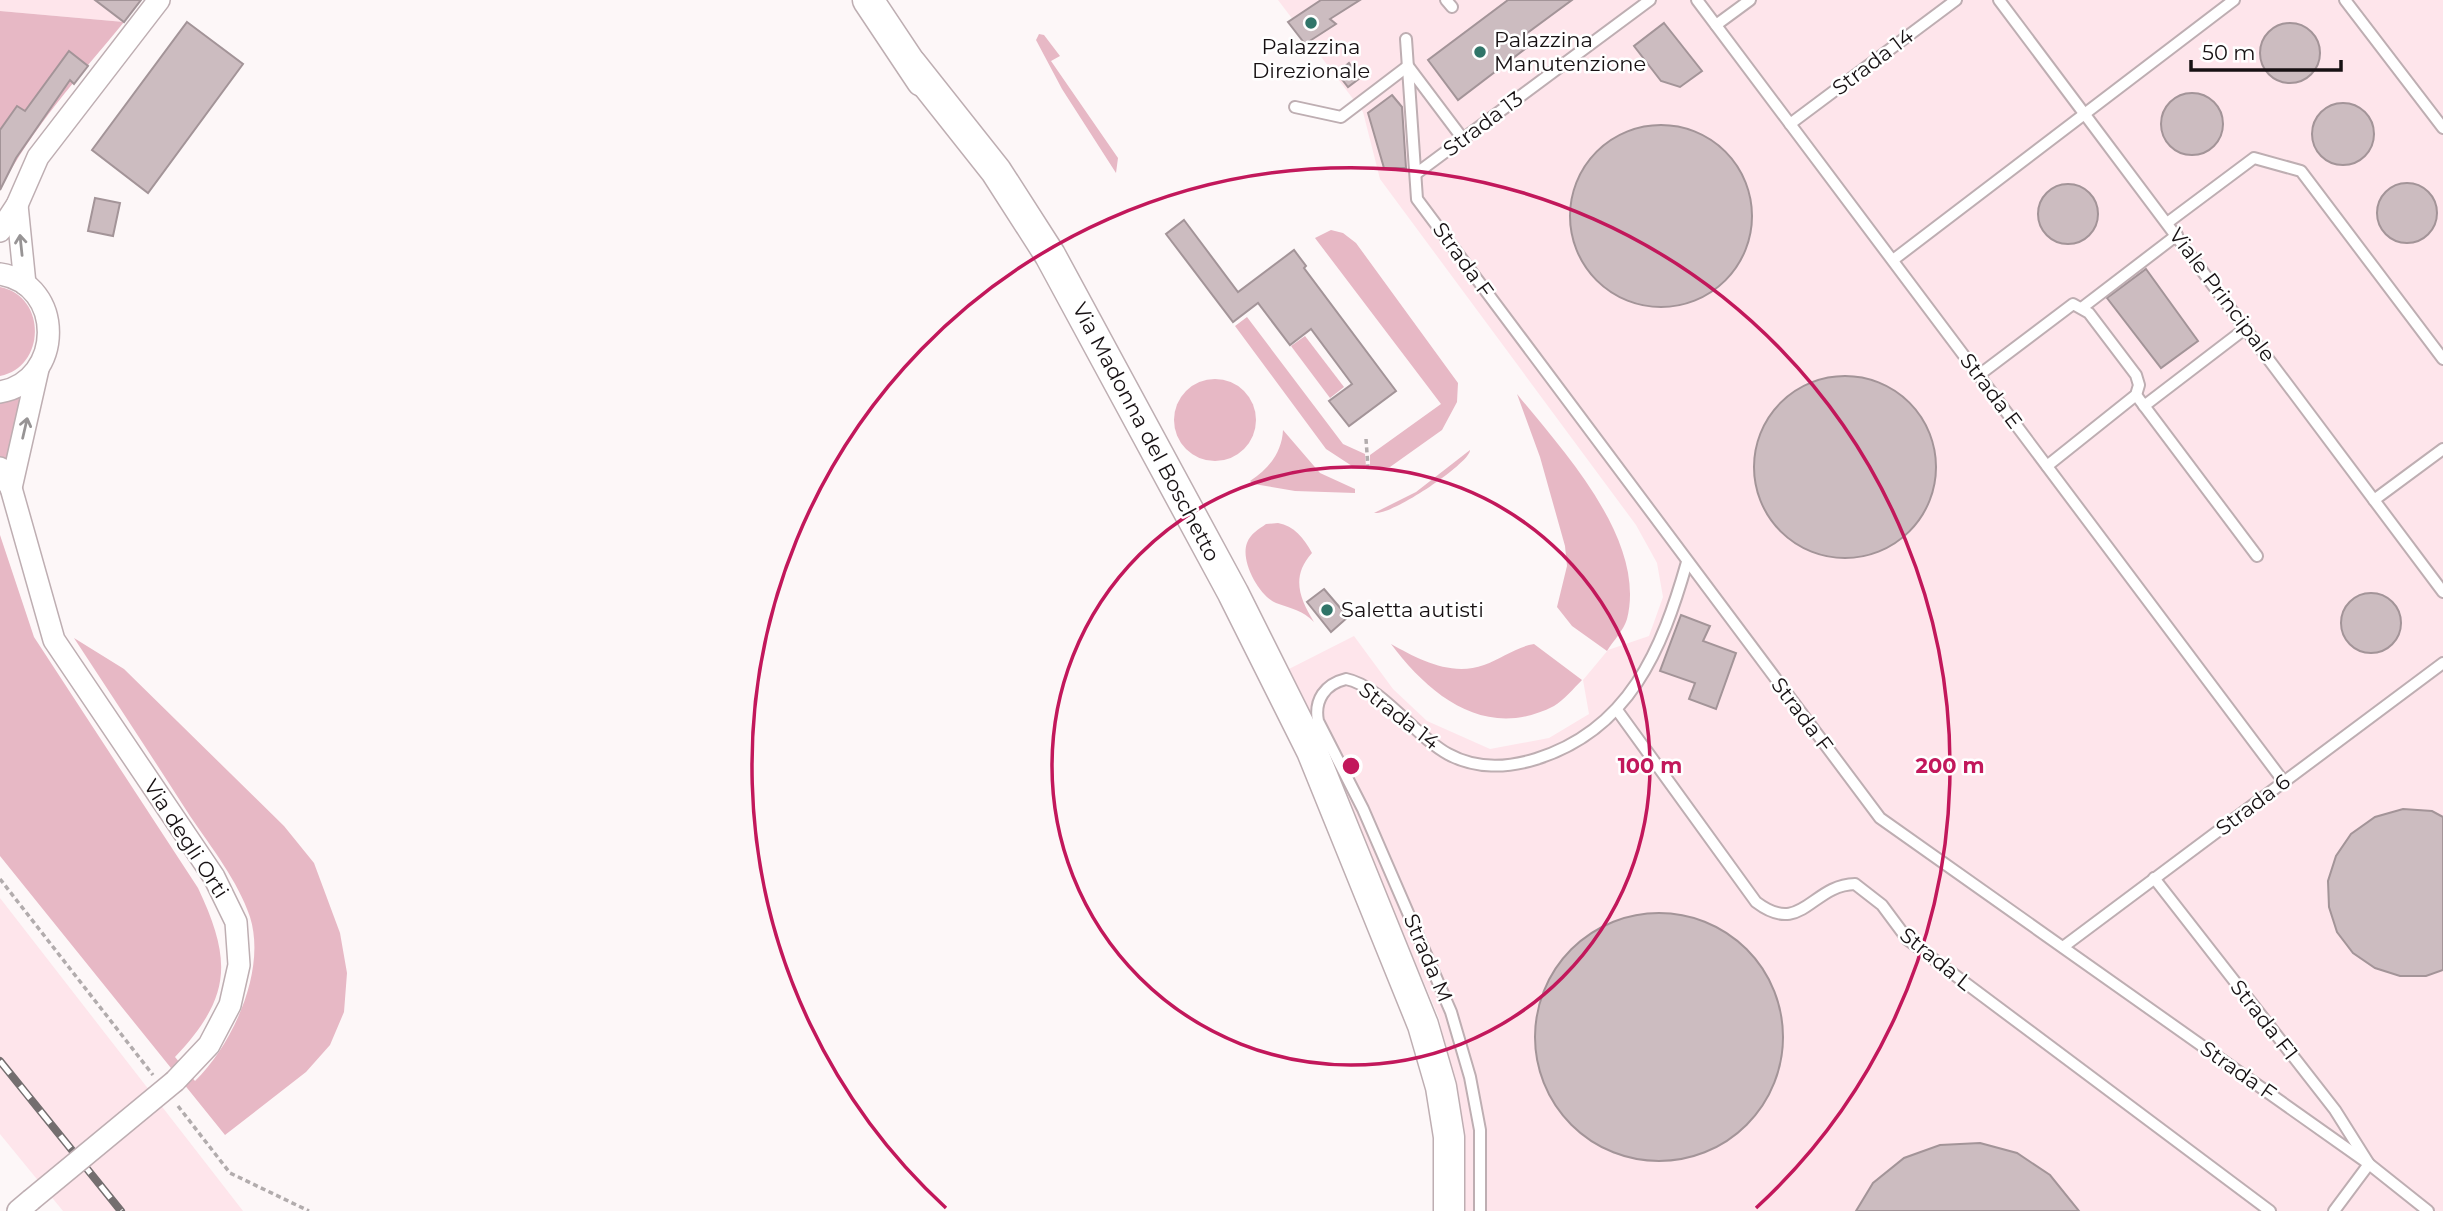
<svg xmlns="http://www.w3.org/2000/svg" width="2443" height="1211" font-family="Montserrat,sans-serif">
<style>
.built{fill:#fee5eb}
.green{fill:#e7b8c5}
.building{fill:#ccbcc0;stroke:#a39498;stroke-width:2}
.lines{fill:none;stroke-linecap:round;stroke-linejoin:round}
.lane-casing{stroke:#beaeb2;stroke-width:14}
.street-casing{stroke:#beaeb2;stroke-width:24}
.secondary-casing{stroke:#beaeb2;stroke-width:33}
.path{stroke:#b2acad;stroke-width:3.5;stroke-dasharray:5 3.5;stroke-linecap:butt}
.lane{stroke:#fff;stroke-width:10}
.street{stroke:#fff;stroke-width:21}
.secondary{stroke:#fff;stroke-width:30}
.rail-casing{stroke:#746e6f;stroke-width:8}
.rail{stroke:#fff;stroke-width:5;stroke-dasharray:16;stroke-linecap:butt}
.street-bridge-casing{stroke:#beaeb2;stroke-width:24;stroke-linecap:butt}
.street-bridge{stroke:#fff;stroke-width:21}
.oneway{stroke:#979495}
.ring{fill:none;stroke:#c2185b;stroke-width:3.5}
.poi-dot{fill:#307569;stroke:#fff;stroke-width:2.5}
.labels{text-anchor:middle;stroke-width:5;stroke-linejoin:round;paint-order:stroke}
.poi-label{font-size:21px;fill:#171113;stroke:#fff;text-anchor:start}
.street-label{font-size:21px;fill:#171113;stroke:#fff}
.centre{fill:#c2185b;stroke:#fff;stroke-width:3.5}
.ring-label{font-size:21px;text-anchor:middle;font-weight:bold;fill:#c2185b;stroke:#fff;stroke-width:5;stroke-linejoin:round;paint-order:stroke}
</style>
<rect width="100%" height="100%" fill="#fdf7f8"/>
<g class="built">
<path d="M0 0H141L124 22 0 11Z"/>
<path d="M1278 0H2443V1211H1464V1133L1439 1018 1353 816 1283 672 1354 636 1393 689 1427 721 1490 749 1549 738 1589 714 1583 680 1608 650 1649 636 1663 597 1657 563 1636 525 1380 179 1363 112Z"/>
<path d="M0 898 243 1211H63L0 1134Z"/>
</g>
<g class="green">
<path d="M0 11 124 22C79 77 32 127 0 190Z"/>
<path d="M1039 34 1044 35 1060 56 1051 61 1118 158 1116 173 1062 89 1036 40Z"/>
<path d="M1331 230 1343 233 1356 243 1458 383 1457 402 1442 430 1390 467H1370V455L1441 404 1315 238Z"/>
<path d="M0 287C47 296 46 367 0 376Z"/>
<path d="M1247 317 1343 444 1365 454 1366 466 1359 468 1352 466 1326 449 1235 326Z"/>
<path d="M1305 336 1344 387 1330 398 1291 346Z"/>
<circle cx="1215" cy="420" r="41"/>
<path d="M26 390 11 471 0 463V401L17 398Z"/>
<path d="M1517 394C1563 451 1647 540 1627 619 1624 630 1613 641 1607 651L1572 626 1557 607 1567 566 1565 546 1540 457Z"/>
<path d="M1283 430 1320 473 1355 489V493L1295 491 1254 484 1250 481C1269 469 1282 452 1283 430Z"/>
<path d="M1470 450C1471 462 1392 516 1374 513L1416 492Z"/>
<path d="M1278 523C1294 526 1304 538 1312 553 1291 576 1299 598 1314 622 1302 610 1292 609 1276 603 1259 596 1240 561 1247 543 1250 534 1259 529 1266 524Z"/>
<path d="M0 535 34 637 198 888C232 960 232 997 175 1057L195 1081C232 1045 267 971 250 917 238 881 211 847 190 816 152 757 113 697 74 638L124 669 284 826 314 863 340 933 347 973 344 1012 330 1045 306 1072 225 1135 0 856Z"/>
<path d="M1391 644C1418 659 1451 677 1484 665 1501 659 1516 647 1534 644L1582 680C1574 688 1564 700 1554 706 1486 741 1430 696 1391 644Z"/>
</g>
<g class="building">
<path d="M95 0H141L124 22Z"/>
<path d="M1321 0H1360L1330 19 1336 24 1305 44 1288 22Z"/>
<path d="M1508 0H1572L1526 34 1533 43 1458 100 1428 60Z"/>
<path d="M187 22 243 64 148 193 92 150Z"/>
<circle cx="2290" cy="53" r="30"/>
<path d="M1664 23 1702 71 1680 87 1661 81 1634 46Z"/>
<path d="M69 51 88 66 74 84 70 80 16 158 0 190V130L17 106 25 111Z"/>
<path d="M1349 63 1360 78 1348 87 1337 73Z"/>
<circle cx="2192" cy="124" r="31"/>
<path d="M1392 95 1402 107 1406 168H1384L1368 113Z"/>
<circle cx="2343" cy="134" r="31"/>
<circle cx="1661" cy="216" r="91"/>
<circle cx="2407" cy="213" r="30"/>
<circle cx="2068" cy="214" r="30"/>
<path d="M95 198 120 203 113 236 88 231Z"/>
<path d="M1184 220 1238 292 1294 250 1306 266 1304 268 1396 391 1349 426 1329 401 1352 384 1311 329 1290 345 1258 303 1233 322 1166 234Z"/>
<path d="M2146 269 2198 341 2161 368 2107 298Z"/>
<circle cx="1845" cy="467" r="91"/>
<path d="M1324 589 1348 617 1331 632 1307 602Z"/>
<circle cx="2371" cy="623" r="30"/>
<path d="M1681 615 1710 626 1703 641 1736 653 1716 709 1689 699 1695 683 1660 671Z"/>
<path d="M2403 809 2432 811 2443 817V970L2426 976H2400L2375 968 2353 953 2337 932 2329 907 2328 881 2336 856 2351 834 2375 817Z"/>
<circle cx="1659" cy="1037" r="124"/>
<path d="M1980 1143 2017 1153 2050 1175 2079 1211H1856L1873 1183 1904 1158 1940 1145Z"/>
</g>
<g class="lines">
<defs>
<g id="lane">
<path d="M1446 0 1452 7"/>
<path d="M1697 0 2284 782"/>
<path d="M1999 0 2443 592"/>
<path d="M2345 0 2443 128"/>
<path d="M1716 25 1750 0"/>
<path d="M1406 39 1417 199 1880 818 2369 1164 2428 1211"/>
<path d="M1295 107 1341 117 1408 66 1463 139"/>
<path d="M1790 124 1956 0"/>
<path d="M1417 173 1650 0"/>
<path d="M2167 223 2254 158 2301 171 2443 359"/>
<path d="M1893 260 2234 0"/>
<path d="M2083 307 2177 235"/>
<path d="M1979 375 2073 304 2089 313 2136 375 2139 385 2136 395 2047 466"/>
<path d="M2136 395 2257 556"/>
<path d="M2144 406 2246 328"/>
<path d="M2374 500 2443 449"/>
<path d="M1617 710 1756 902C1802 937 1811 885 1855 884L1882 905 1908 940 2270 1211"/>
<path d="M2154 878 2335 1110 2369 1164 2334 1211"/>
<path d="M2063 947 2443 663"/>
<path d="M1480 1211V1130L1470 1077 1451 1012 1363 809 1318 721C1314 700 1325 684 1346 679 1381 686 1415 736 1448 754 1475 769 1507 768 1536 759 1629 730 1662 650 1687 562"/>
</g>
<g id="street">
<path d="M17 205 25 284"/>
<path d="M0 231 17 205 38 157 159 0"/>
<path d="M0 274C65 284 64 381 0 392"/>
<path d="M0 468 11 488 54 640 214 877 236 922 239 965 230 1005 209 1045 175 1081"/>
<path d="M11 488 38 369"/>
<path d="M18 1211 31 1200"/>
</g>
<g id="secondary">
<path d="M868 0 922 81"/>
<path d="M912 65 996 171 1050 255 1233 593 1312 751 1423 1025 1441 1087 1449 1137V1211"/>
</g>
</defs>
<use href="#lane" class="lane-casing"/>
<use href="#street" class="street-casing"/>
<use href="#secondary" class="secondary-casing"/>
<g class="path">
<path d="M1366 439 1368 468"/>
<path d="M0 879 153 1075"/>
<path d="M178 1106 230 1173 309 1211"/>
</g>
<use href="#lane" class="lane"/>
<use href="#street" class="street"/>
<use href="#secondary" class="secondary"/>
<defs>
<path id="rail" d="M0 1061 121 1211"/>
</defs>
<use href="#rail" class="rail-casing"/>
<use href="#rail" class="rail"/>
<defs>
<path id="street-bridge" d="M31 1200 175 1081"/>
</defs>
<use href="#street-bridge" class="street-bridge-casing"/>
<use href="#street-bridge" class="street-bridge"/>
</g>
<defs><path id="oneway-shaft" d="M-6 0H5M1.5-3L5.5 0L1.5 3" fill="none" stroke-width="1.6" stroke-linecap="round" stroke-linejoin="round" transform="scale(1.75)"/></defs>
<g class="oneway">
<use href="#oneway-shaft" transform="translate(21 245) rotate(-96)"/>
<use href="#oneway-shaft" transform="translate(25 428) rotate(-77)"/>
</g>
<g class="ring">
<circle cx="1351" cy="766" r="299"/>
<path d="M946 1208A599 599 0 1 1 1756 1208"/>
</g>
<g class="poi-dot">
<circle cx="1311" cy="23" r="7"/>
<circle cx="1480" cy="52" r="7"/>
<circle cx="1327" cy="610" r="7"/>
</g>
<g class="labels">
<g class="poi-label">
<text x="1494" y="47">Palazzina<tspan x="1494" dy="24">Manutenzione</tspan></text>
<text x="1311" y="54" text-anchor="middle">Palazzina<tspan x="1311" dy="24">Direzionale</tspan></text>
<text x="1341" y="617">Saletta autisti</text>
</g>
<g class="street-label">
<text transform="translate(1873 62) rotate(-37)" y="7">Strada 14</text>
<text transform="translate(1483 124) rotate(-37)" y="7">Strada 13</text>
<text transform="translate(1463 260) rotate(54)" y="7">Strada F</text>
<text transform="translate(2222 295) rotate(53)" y="7">Viale Principale</text>
<text transform="translate(1991 391) rotate(53)" y="7">Strada E</text>
<text transform="translate(1146 432) rotate(62)" y="7">Via Madonna del Boschetto</text>
<text transform="translate(1802 715) rotate(53)" y="7">Strada F</text>
<text transform="translate(1399 716) rotate(38)" y="7">Strada 14</text>
<text transform="translate(2253 805) rotate(-37)" y="7">Strada 6</text>
<text transform="translate(186 839) rotate(57)" y="7">Via degli Orti</text>
<text transform="translate(1428 958) rotate(67)" y="7">Strada M</text>
<text transform="translate(1936 959) rotate(39)" y="7">Strada L</text>
<text transform="translate(2264 1020) rotate(52)" y="7">Strada F1</text>
<text transform="translate(2238 1071) rotate(35)" y="7">Strada F</text>
</g>
</g>
<circle cx="1351" cy="766" r="10" class="centre"/>
<g class="ring-label">
<text x="1650" y="773">100 m</text>
<text x="1950" y="773">200 m</text>
</g>
<path d="M2191 60v10h150v-10" fill="none" stroke="#171113" stroke-width="3.5"/>
<text x="2202" y="60" font-size="21" fill="#171113" stroke="#ffffff" stroke-width="5" paint-order="stroke">50 m</text>
</svg>
